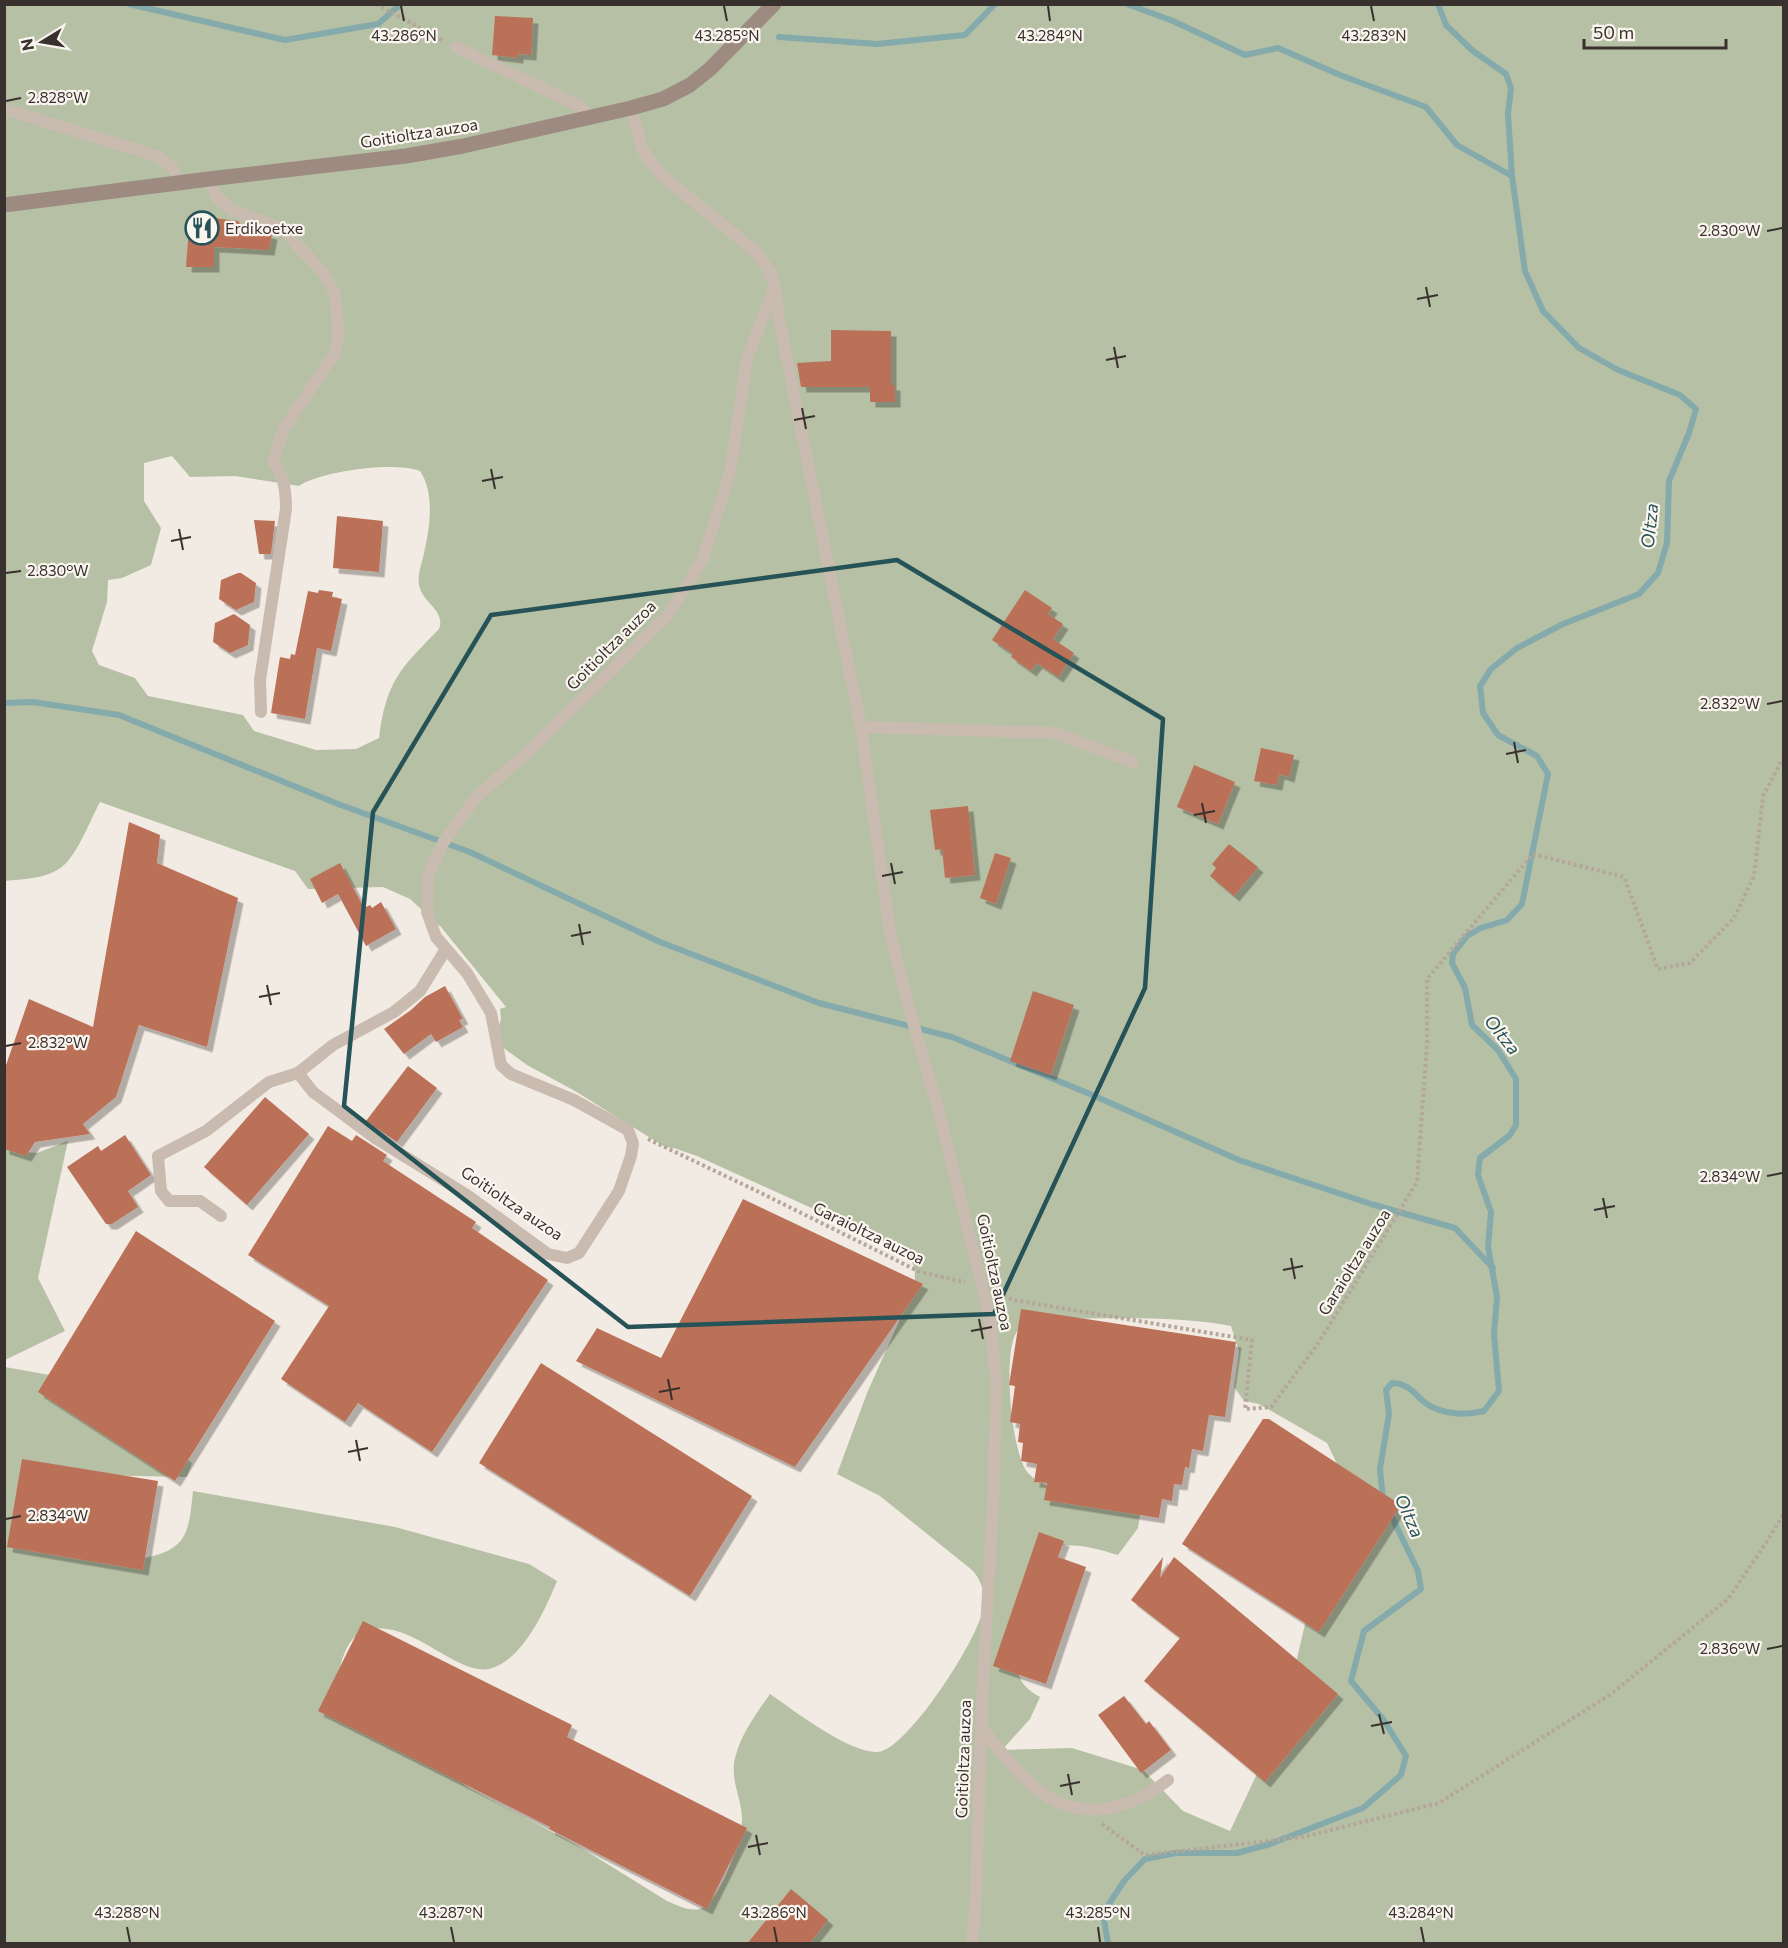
<svg xmlns="http://www.w3.org/2000/svg" width="1788" height="1948" font-family="Commissioner,sans-serif">
<style>
.green{fill:#b6c0a4;fill-rule:evenodd}
.lines{fill:none;stroke-linecap:round;stroke-linejoin:round}
.stream{stroke:#84aaac;stroke-width:6}
.building{fill:#bb7158;filter:url(#shadow)}
.path{stroke:#b5a69a;stroke-width:4;stroke-dasharray:3 3;stroke-linecap:butt}
.lane{stroke:#c9bbaf;stroke-width:12}
.secondary{stroke:#9d8b81;stroke-width:15}
.marked{fill:none;stroke:#265357;stroke-width:4.5;stroke-linejoin:round}
.ticks{fill:none;stroke:#39312d;stroke-width:2}
.labels{text-anchor:middle;stroke-width:4.5;stroke-linejoin:round;paint-order:stroke}
.street-label{font-size:16px;fill:#39312d;stroke:#faf5ef}
.poi-label{font-size:16px;fill:#39312d;stroke:#faf5ef;text-anchor:start}
.water-label{font-size:18px;font-style:italic;fill:#265357;stroke:#faf5ef}
.ticks-label{font-size:15px;text-anchor:middle;fill:#39312d;stroke:#faf5ef;stroke-width:4.5;stroke-linejoin:round;paint-order:stroke}
</style>
<defs>
<filter id="shadow"><feDropShadow dx="5.5" dy="5.5" stdDeviation="0" flood-color="#0004"/></filter>
</defs>
<rect width="100%" height="100%" fill="#f2ebe3"/>
<g class="green">
<path d="M4 5H1783V1943H5V1367L66 1378 192 1463 187 1477 43 1474 144 1558C188 1550 189 1531 193 1491L395 1527 529 1564 557 1581C546 1608 522 1662 489 1669 456 1675 413 1621 370 1629 348 1633 341 1659 338 1679L415 1747 469 1788 575 1844 667 1901C677 1905 691 1913 702 1908 721 1899 743 1837 742 1817 741 1797 730 1779 735 1758 741 1734 756 1714 770 1694 795 1711 848 1753 878 1752 907 1750 980 1637 983 1608 985 1592 982 1581 972 1570L880 1496 837 1474 867 1393 913 1290C918 1267 914 1259 895 1246L697 1156 674 1148 665 1147 575 1091 527 1065 494 1041 501 1019 500 1009 506 1007 441 927 410 899 383 887 308 889 295 871 100 802C90 820 76 859 59 869 44 879 22 879 5 881ZM172 456 190 477 235 476 299 486C321 471 395 461 420 471 435 493 430 528 424 553 422 563 417 575 419 585 422 603 446 610 439 629 401 668 386 681 379 738L356 749 316 750 254 731 243 715 148 696 135 678 99 665 92 651 107 602 108 580 122 578 151 565 161 528 144 501V463ZM1050 1319C1110 1319 1172 1315 1231 1326L1239 1352 1234 1387 1244 1401 1259 1404 1327 1443 1353 1497 1327 1583 1305 1624 1286 1706 1259 1746 1256 1776 1230 1831 1183 1811 1143 1770 1072 1748 1002 1750 1030 1719 1040 1697C1024 1688 1018 1680 1016 1662L1050 1547C1074 1542 1095 1548 1118 1555L1138 1528 1141 1509C1111 1503 1049 1495 1028 1473 1011 1454 1001 1346 1019 1329 1026 1323 1041 1322 1050 1319Z"/>
<path d="M4 1079 22 1152 37 1153 68 1141 38 1278 65 1331 5 1360Z"/>
</g>
<g class="lines">
<g class="stream">
<path d="M129 4 285 40 378 24 401 4"/>
<path d="M1127 4 1173 21 1245 55 1278 48 1340 75 1426 107 1457 145 1512 176"/>
<path d="M779 37 877 44 965 35 995 4"/>
<path d="M4 703 33 702 119 715 338 804 470 852 660 942 819 1003 952 1037 1090 1094 1239 1160 1371 1204 1455 1228 1493 1268"/>
<path d="M1383 1499 1380 1469 1389 1414 1386 1390 1392 1383C1414 1384 1415 1399 1432 1407 1449 1415 1467 1415 1484 1411L1499 1391 1494 1334 1497 1297 1488 1247 1491 1212 1478 1175 1480 1158 1510 1135 1516 1125V1079L1498 1050 1472 1025 1465 988 1452 963 1453 954 1467 936 1481 928 1507 920 1522 904 1548 774 1537 756 1498 735 1483 713 1480 686 1491 669 1517 648 1563 624 1639 594 1658 573 1667 543 1669 481 1689 433 1696 409 1680 395 1618 370 1579 348 1543 311 1525 271 1512 176 1508 114 1511 88 1506 74 1473 51 1446 25 1438 4"/>
<path d="M1108 1944 1103 1913 1124 1881 1145 1859 1176 1853H1237L1270 1844 1363 1808 1401 1775 1406 1756 1383 1719 1351 1681 1364 1631 1421 1589 1418 1571 1389 1511"/>
</g>
</g>
<g class="building">
<path d="M495 16 533 18 531 55 518 54V58L492 55Z"/>
<path d="M190 215 238 221 241 224 257 228V230H263V232L272 234 269 250 214 247V267H186Z"/>
<path d="M831 330 891 331V385H895V402H870V387H801L797 363 831 361Z"/>
<path d="M337 516 383 521 379 572 333 568Z"/>
<path d="M254 520 275 521 271 554H259Z"/>
<path d="M238 573H241L256 583 254 602 236 610 219 599 221 580Z"/>
<path d="M319 590 333 592 332 597 342 599 331 651 317 648 305 719 271 713 280 657 290 659 291 654 295 655 308 591 318 593Z"/>
<path d="M1025 590 1052 608 1048 614 1063 624 1053 639 1074 653 1058 677 1037 663 1031 671 1011 657 1013 654 992 640Z"/>
<path d="M234 614 250 625 248 645 230 653 213 642 215 623Z"/>
<path d="M1261 748 1294 755 1289 777 1279 774 1277 785 1254 781Z"/>
<path d="M1194 765 1235 782 1218 824 1177 807Z"/>
<path d="M968 806 975 875 945 878 942 849 935 850 930 810Z"/>
<path d="M129 822 160 835 157 863 238 898 207 1047 139 1025 116 1097 83 1124 90 1134 35 1142 26 1156 4 1149V1071L29 999 93 1027Z"/>
<path d="M1229 844 1258 867 1234 896 1210 876 1216 868 1212 864Z"/>
<path d="M995 853 1011 858 996 904 980 898Z"/>
<path d="M340 863 364 908 370 905 372 908 381 902 396 929 366 946 338 894 322 903 310 879Z"/>
<path d="M445 986 463 1019 459 1020 463 1027 436 1042 431 1034 404 1054 384 1029 411 1010 425 997Z"/>
<path d="M1033 991 1074 1005 1051 1075 1010 1061Z"/>
<path d="M408 1066 437 1088 397 1142 366 1121Z"/>
<path d="M265 1097 309 1134 247 1205 204 1167Z"/>
<path d="M328 1126 352 1141 356 1135 387 1155 383 1161 476 1222 472 1228 548 1280 432 1452 358 1403 345 1422 281 1379 329 1306 248 1255Z"/>
<path d="M125 1135 151 1175 128 1191 138 1207 112 1224H106L67 1167 98 1146 101 1151Z"/>
<path d="M743 1199 923 1284 795 1467 576 1361 597 1328 661 1358Z"/>
<path d="M136 1231 275 1321 175 1481 38 1392Z"/>
<path d="M1021 1309 1236 1342 1225 1417 1209 1415 1203 1451 1192 1449 1189 1468 1185 1467 1182 1485 1174 1484 1172 1501 1162 1499 1159 1518 1044 1500 1047 1483 1034 1482 1037 1464 1021 1461 1023 1443 1018 1442 1020 1424 1010 1422 1015 1386 1009 1385Z"/>
<path d="M541 1363 752 1496 690 1596 479 1463Z"/>
<path d="M1263 1419H1269L1401 1505 1319 1632 1182 1544Z"/>
<path d="M22 1459 158 1481 143 1570 7 1547Z"/>
<path d="M1039 1532 1064 1541 1058 1557 1086 1567 1046 1684 993 1666Z"/>
<path d="M1163 1557 1160 1578 1174 1557 1338 1694 1265 1782 1144 1681 1180 1638 1131 1600Z"/>
<path d="M363 1621 572 1725 567 1737 747 1828 707 1909 549 1829 550 1827 318 1711Z"/>
<path d="M1124 1696 1146 1724 1149 1721 1171 1750 1141 1773 1098 1715Z"/>
<path d="M791 1889 828 1920 809 1944H747Z"/>
</g>
<g class="lines">
<g class="path">
<path d="M376 4 444 41"/>
<path d="M648 1139 759 1192 920 1272 965 1282"/>
<path d="M998 1293 1013 1300 1252 1340 1245 1409 1271 1407 1319 1342 1417 1182 1427 1045V979L1533 854 1624 877 1658 969 1690 963 1734 918 1754 876 1763 796 1784 756"/>
<path d="M1102 1824 1145 1855 1303 1837 1439 1803 1611 1694 1728 1599 1766 1543 1784 1513"/>
</g>
<g class="lane">
<path d="M456 47 581 107 590 117"/>
<path d="M631 108 642 149 658 172 757 253 770 272 775 287 779 320 861 727 891 938 912 1019 937 1105 990 1319 996 1380 994 1483 982 1702 976 1895 972 1944"/>
<path d="M4 109 157 156 172 167 180 182"/>
<path d="M209 179 217 197 231 210 281 228 322 271 335 294 339 336 334 354 284 428 273 461C284 476 286 491 286 509L260 680 261 712"/>
<path d="M861 727 1055 733 1133 762"/>
<path d="M446 949 420 991 394 1012 333 1045 298 1073 313 1092 375 1138 467 1195 548 1254 567 1258 579 1253 619 1191 631 1156 633 1143 628 1130 574 1100 511 1074 501 1065 491 1013 467 973 436 937 427 912 428 876 443 843 476 797 525 755 668 615 703 559 730 473 747 359 774 288"/>
<path d="M221 1216 200 1201H169L161 1191 158 1156 206 1131 269 1082 298 1073"/>
<path d="M981 1728C999 1748 1016 1773 1037 1789 1080 1823 1128 1811 1168 1780"/>
</g>
<path class="secondary" d="M4 205 209 179 406 156 463 146 631 108 663 99 690 85 710 69 774 4"/>
</g>
<path class="marked" d="M897 560 1163 719 1145 988 994 1314 628 1327 344 1106 373 812 491 615Z"/>
<path class="ticks" d="M401 6 404 21M724 6 727 21M1048 6 1050 21M1371 6 1374 21M6 101 21 98M1767 231 1782 228M1426 287 1430 307M1417 299 1438 295M1114 347 1118 368M1106 360 1126 356M802 408 806 429M794 420 815 416M491 469 495 489M482 481 503 477M179 529 183 550M171 541 191 537M6 573 21 571M1767 704 1782 701M1514 742 1518 763M1506 754 1526 750M1202 803 1206 823M1194 815 1215 811M891 863 895 884M882 876 903 872M579 924 583 945M571 936 591 932M267 985 271 1005M259 997 280 993M6 1046 21 1043M1767 1176 1782 1173M1603 1198 1607 1218M1594 1210 1615 1206M1291 1258 1295 1279M1283 1270 1303 1266M979 1319 983 1339M971 1331 992 1327M668 1379 672 1400M659 1392 680 1388M356 1440 360 1461M348 1452 368 1448M6 1519 21 1516M1767 1649 1782 1646M1379 1714 1384 1734M1371 1726 1392 1722M1068 1774 1072 1795M1060 1786 1080 1782M756 1835 760 1855M748 1847 768 1843M127 1927 130 1942M451 1927 454 1942M774 1927 777 1942M1098 1927 1100 1942M1421 1927 1424 1942"/>
<defs>
<symbol id="restaurant-ring" viewBox="-11 -11 22 22"><circle r="9.5" fill="#faf5ef" stroke="#265357" stroke-width="1.5"/><path d="M-5-6h1v4h1v-4h1v4h1v-4h1v5L-1.5 .5V6h-2V.5L-5-1ZM5-6V6H3V1.5H1.5Q1.5-4 5-6Z" fill="#265357"/></symbol>
</defs>
<g fill-rule="evenodd">
<use href="#restaurant-ring" x="183" y="209" width="38" height="38"/>
</g>
<g class="labels">
<g class="street-label">
<text transform="translate(419 133) rotate(-9)" y="6">Goitioltza auzoa</text>
<text transform="translate(611 645) rotate(-45)" y="6">Goitioltza auzoa</text>
<text transform="translate(512 1203) rotate(34)" y="6">Goitioltza auzoa</text>
<text transform="translate(869 1233) rotate(26)" y="6">Garaioltza auzoa</text>
<text transform="translate(1354 1262) rotate(-58)" y="6">Garaioltza auzoa</text>
<text transform="translate(995 1272) rotate(78)" y="6">Goitioltza auzoa</text>
<text transform="translate(963 1759) rotate(-88)" y="6">Goitioltza auzoa</text>
</g>
<g class="poi-label">
<text x="225" y="234">Erdikoetxe</text>
</g>
<g class="water-label">
<text transform="translate(1650 526) rotate(-84)" y="6">Oltza</text>
<text transform="translate(1502 1035) rotate(51)" y="6">Oltza</text>
<text transform="translate(1409 1516) rotate(66)" y="6">Oltza</text>
</g>
</g>
<g class="ticks-label">
<text x="404" y="41">43.286°N</text>
<text x="727" y="41">43.285°N</text>
<text x="1050" y="41">43.284°N</text>
<text x="1374" y="41">43.283°N</text>
<text x="58" y="103">2.828°W</text>
<text x="1730" y="236">2.830°W</text>
<text x="58" y="576">2.830°W</text>
<text x="1730" y="709">2.832°W</text>
<text x="58" y="1048">2.832°W</text>
<text x="1730" y="1182">2.834°W</text>
<text x="58" y="1521">2.834°W</text>
<text x="1730" y="1654">2.836°W</text>
<text x="127" y="1918">43.288°N</text>
<text x="451" y="1918">43.287°N</text>
<text x="774" y="1918">43.286°N</text>
<text x="1098" y="1918">43.285°N</text>
<text x="1421" y="1918">43.284°N</text>
</g>
<rect width="1788" height="1948" fill="none" stroke="#39312d" stroke-width="12"/>
<g transform="translate(42 42) rotate(259)" stroke="#faf5ef" stroke-width="4.5" paint-order="stroke">
<path d="M0-4.5L10 22L0 15L-10 22Z" fill="#39312d"/>
<text y="-9" font-size="16" font-weight="bold" text-anchor="middle" fill="#39312d">N</text>
</g>
<path d="M1584 39v9h142v-9" fill="none" stroke="#39312d" stroke-width="3"/>
<text x="1593" y="39" font-size="18" fill="#39312d" stroke="#faf5ef" stroke-width="4.5" paint-order="stroke">50 m</text>
</svg>
